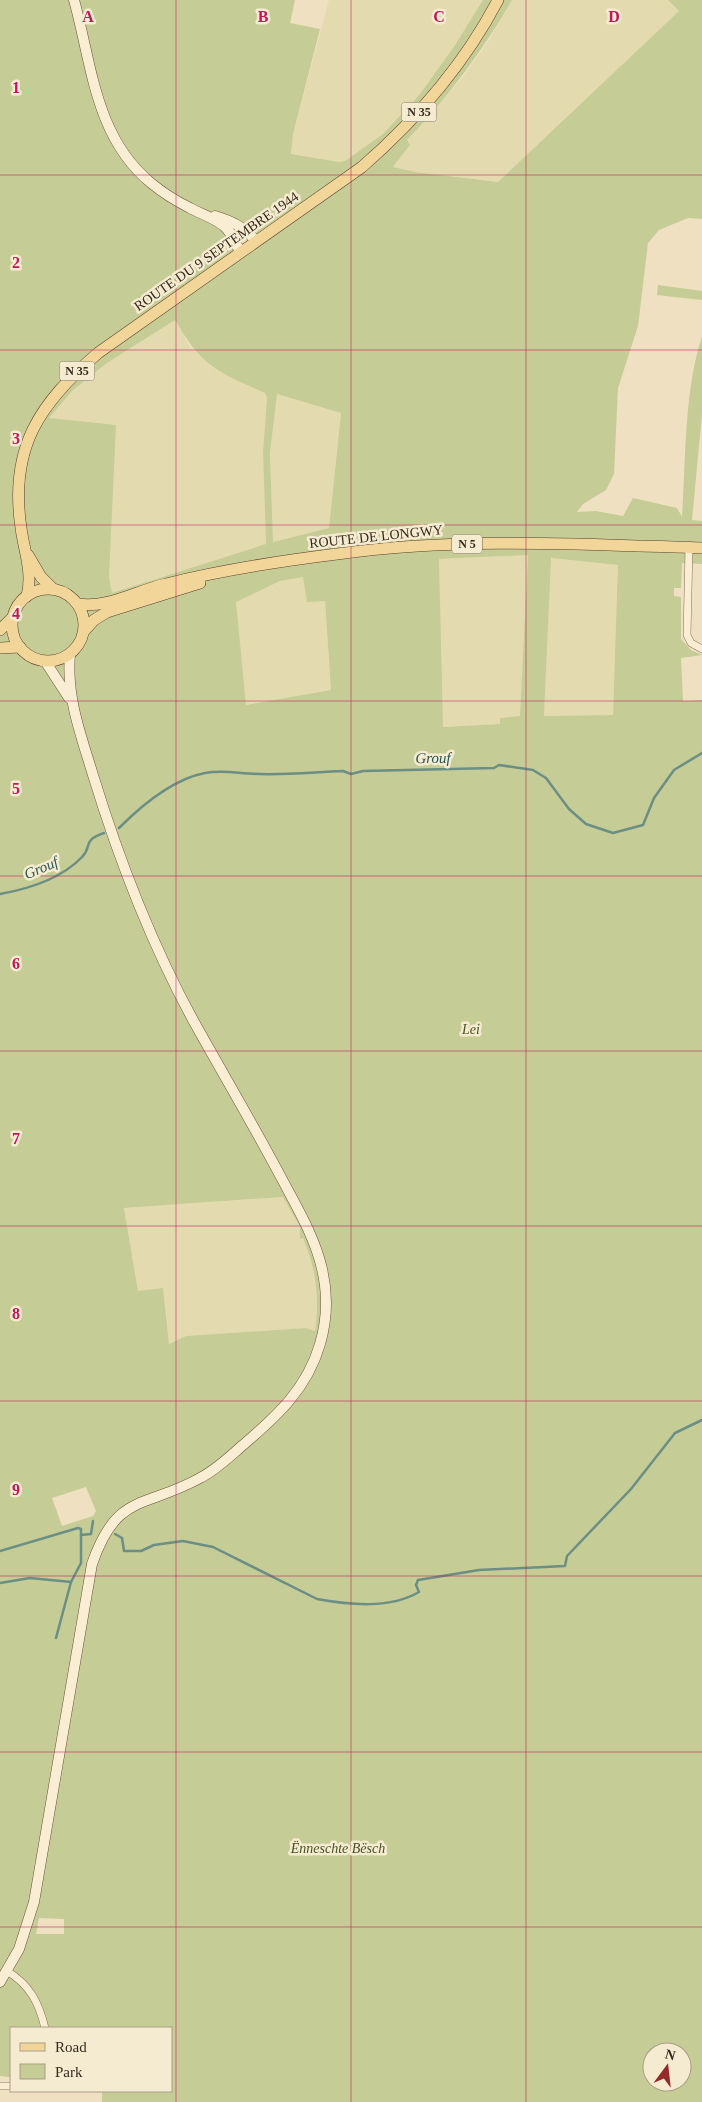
<svg xmlns="http://www.w3.org/2000/svg" width="702" height="2102" font-family="Georgia,serif">
<style>
.farmland{fill:#e3dbaf}
.green{fill:#c6cc95;fill-rule:evenodd}
.lines{fill:none;stroke-linecap:round;stroke-linejoin:round}
.stream{stroke:#6b8e85;stroke-width:2.5}
.street-casing{stroke:#877159;stroke-width:8}
.secondary-casing{stroke:#69523c;stroke-width:11}
.primary-casing{stroke:#55402d;stroke-width:12}
.street{stroke:#f9eed4;stroke-width:7}
.secondary{stroke:#f9eed4;stroke-width:10}
.primary{stroke:#f2d599;stroke-width:11}
.grid{fill:none;stroke:#c2185b;stroke-width:1;stroke-opacity:0.55}
.labels{text-anchor:middle;stroke-width:5;stroke-linejoin:round;paint-order:stroke}
.shield{fill:#f5ebd1;stroke:#706453;stroke-width:1}
.shield-label{font-size:12px;font-weight:bold;fill:#372a1d}
.street-label{font-size:14px;fill:#372a1d;stroke:#f5ebd1}
.park-label{font-size:14px;font-style:italic;fill:#485324;stroke:#f5ebd1}
.water-label{font-size:15px;font-style:italic;fill:#2c5754;stroke:#f5ebd1}
.grid-label{font-size:16px;text-anchor:middle;font-weight:bold;fill:#c2185b;stroke:#f5ebd1;stroke-width:5;stroke-linejoin:round;paint-order:stroke}
</style>
<rect width="100%" height="100%" fill="#eee0c1"/>
<g class="farmland">
<path d="M329 0H483L455 45 420 94 383 134 345 161 339 162 291 155 293 134Z"/>
<path d="M512 0H668L679 11 498 182 415 172 393 167 410 145 407 140 464 76 489 40Z"/>
<path d="M175 320 190 347 212 367 265 393 267 398 263 452 266 544 112 593 109 577 48 419 73 390 107 363Z"/>
<path d="M277 394 341 413 329 528 273 542 270 453Z"/>
<path d="M529 555 520 716 500 718V724L442 727 439 559Z"/>
<path d="M550 558 619 565 613 715 544 716Z"/>
<path d="M304 577 325 600 331 690 246 705 235 602 280 581Z"/>
<path d="M284 1197 300 1227 301 1239 303 1238 310 1255 314 1270 319 1306 315 1331 306 1328 186 1336 169 1344 163 1289 138 1291 124 1208Z"/>
</g>
<g class="green">
<path d="M0 0H295L290 23 320 29 293 134 291 154 339 162 345 161 383 134 420 94 455 45 483 0H512C482 52 448 97 407 140L410 145 393 167 415 172 498 182 679 11 668 0H702V219L688 218 659 230 648 243 638 326 618 388 614 474 606 490 583 504 577 512 596 511 623 516 633 498 677 508 682 517C686 458 684 392 702 336V414L692 520 702 521V564L682 563 681 588H674V596L681 597V639L691 650 702 655 681 658 683 701 702 700V2102H102V2091H171V2028H11V2077L0 2076ZM231 221 255 241 240 251 233 236ZM175 320C202 367 216 371 265 393L267 398 263 452 266 544 112 593 109 577 116 425 49 418 73 390 107 363ZM277 394 341 413 329 528 273 542 270 453ZM528 555 520 716 500 718V724L443 727 439 559ZM551 558 618 565 613 715 544 716ZM303 577 307 602 325 601 331 690 246 705 236 602 280 581ZM283 1197 300 1227V1239L303 1238C316 1269 320 1298 315 1331L306 1328 186 1336 169 1344 163 1288 138 1291 124 1208ZM86 1487 96 1511 93 1516 62 1526 52 1498ZM39 1918 64 1919V1934H36ZM652 2052H682V2082H652Z"/>
<path d="M658 285 702 291V300L657 295Z"/>
</g>
<g class="lines">
<g class="stream">
<path d="M119 828C141 806 173 779 205 773 224 769 240 774 259 774 287 775 315 772 343 771L351 774 363 771 494 768 499 765 533 770 546 778 569 809 586 824 613 833 643 825 654 798 674 770 702 753"/>
<path d="M0 894C28 889 62 878 82 857 93 846 81 841 104 833"/>
<path d="M115 1534 122 1538 124 1551H141L154 1545 183 1541 213 1547 317 1599C350 1605 390 1609 419 1592L416 1585 418 1580 479 1570 565 1566 567 1556 631 1489 675 1433 702 1420"/>
<path d="M0 1551 78 1528 81 1529V1535L91 1534 93 1521"/>
<path d="M0 1583 30 1578 71 1582 81 1563V1535"/>
<path d="M56 1638 71 1582"/>
</g>
<defs>
<g id="street">
<path d="M689 548 687 635 691 643 702 649"/>
<path d="M7 1971C30 1985 39 2003 45 2028"/>
<path d="M0 2086H11"/>
</g>
<g id="secondary">
<path d="M74 0C92 65 95 137 151 183 163 193 176 201 190 208 201 214 214 218 224 226 232 233 236 243 240 252"/>
<path d="M215 216C232 221 244 227 256 241"/>
<path d="M45 661 69 698"/>
<path d="M0 1982 19 1949 34 1902 92 1564C117 1492 144 1509 200 1478 216 1470 229 1457 243 1445 277 1416 307 1389 320 1344 327 1320 328 1294 322 1269 315 1238 298 1209 283 1181 254 1126 223 1074 193 1020 151 943 119 860 93 775 81 735 66 697 70 654"/>
</g>
<g id="primary">
<path d="M28 555 41 577 53 589"/>
<circle cx="48" cy="625" r="36"/>
<path d="M27 596C33 572 24 551 21 528 9 447 40 403 98 353L362 167C417 119 464 65 498 0"/>
<path d="M78 604C107 609 138 590 166 584 222 570 280 561 337 554 458 537 580 544 702 548"/>
<path d="M0 630 13 617"/>
<path d="M85 630 94 620 107 612 200 583"/>
<path d="M0 648 20 647"/>
</g>
</defs>
<use href="#street" class="street-casing"/>
<use href="#secondary" class="secondary-casing"/>
<use href="#primary" class="primary-casing"/>
<use href="#street" class="street"/>
<use href="#secondary" class="secondary"/>
<use href="#primary" class="primary"/>
</g>
<path class="grid" d="M176 0V2102M351 0V2102M526 0V2102M0 175H702M0 350H702M0 525H702M0 701H702M0 876H702M0 1051H702M0 1226H702M0 1401H702M0 1576H702M0 1752H702M0 1927H702"/>
<g class="labels">
<g class="shield">
<rect x="401.5" y="102.5" width="35" height="19" rx="4"/>
<rect x="59.5" y="361.5" width="35" height="19" rx="4"/>
<rect x="452" y="534.5" width="30" height="19" rx="4"/>
</g>
<g class="shield-label">
<text x="419" y="116">N 35</text>
<text x="77" y="375">N 35</text>
<text x="467" y="548">N 5</text>
</g>
<g class="street-label">
<text transform="translate(216 251) rotate(-35)" y="5">ROUTE DU 9 SEPTEMBRE 1944</text>
<text transform="translate(376 536) rotate(-6)" y="5">ROUTE DE LONGWY</text>
</g>
<g class="park-label">
<text x="471" y="1034">Lei</text>
<text x="338" y="1853">Ënneschte Bësch</text>
</g>
<g class="water-label">
<text transform="translate(433 758) rotate(-1)" y="5">Grouf</text>
<text transform="translate(41 868) rotate(-23)" y="5">Grouf</text>
</g>
</g>
<g class="grid-label">
<text x="88" y="22">A</text>
<text x="263" y="22">B</text>
<text x="439" y="22">C</text>
<text x="614" y="22">D</text>
<text x="16" y="93">1</text>
<text x="16" y="268">2</text>
<text x="16" y="444">3</text>
<text x="16" y="619">4</text>
<text x="16" y="794">5</text>
<text x="16" y="969">6</text>
<text x="16" y="1144">7</text>
<text x="16" y="1319">8</text>
<text x="16" y="1495">9</text>
</g>
<rect x="10" y="2027" width="162" height="65" fill="#f5ebd1" stroke="#a99e89"/>
<rect x="20" y="2043" width="25" height="8" fill="#f2d599" stroke="#a99e89"/>
<text x="55" y="2052" font-size="15" fill="#372a1d">Road</text>
<rect x="20" y="2064" width="25" height="15" fill="#c6cc95" stroke="#a99e89"/>
<text x="55" y="2077" font-size="15" fill="#372a1d">Park</text>
<g transform="translate(667 2067) rotate(15)"><circle r="24" fill="#f5ebd1" stroke="#a99e89"/>
<path d="M0-4L9 19L0 12L-9 19Z" fill="#96292a"/>
<text y="-8" font-size="14" font-weight="bold" text-anchor="middle" fill="#372a1d">N</text>
</g>
</svg>
